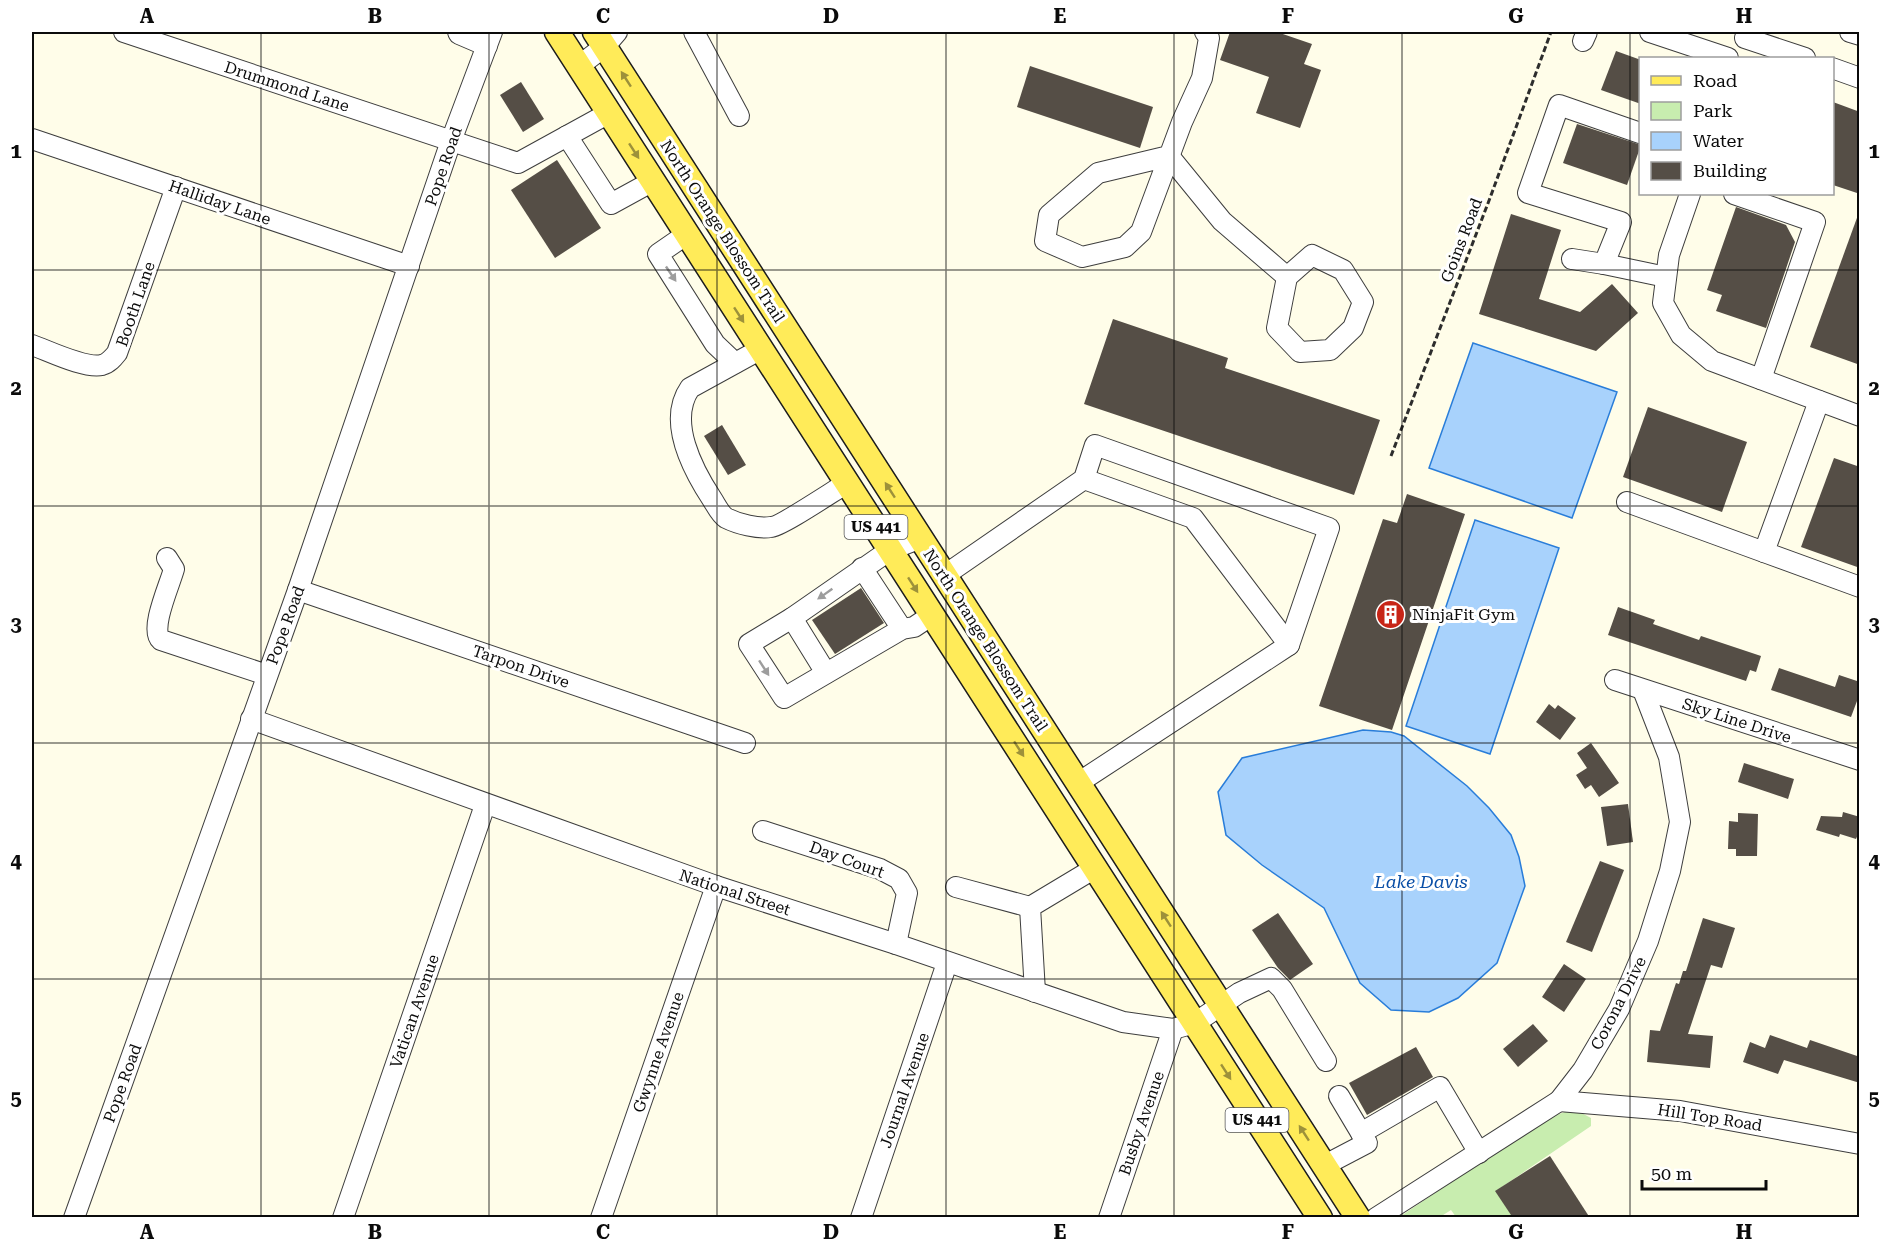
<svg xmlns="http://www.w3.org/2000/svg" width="1891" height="1249" font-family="'Roboto Serif',serif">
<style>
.green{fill:#c8edaf}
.water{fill:#a8d2fc;stroke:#297dd9;stroke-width:1.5}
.building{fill:#554e46}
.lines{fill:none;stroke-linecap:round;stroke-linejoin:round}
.minor-casing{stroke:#3e3e3e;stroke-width:22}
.major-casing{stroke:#1c1c1c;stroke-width:27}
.path{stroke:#2d2d2d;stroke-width:3;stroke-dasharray:6 3;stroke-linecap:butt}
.minor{stroke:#fff;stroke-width:20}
.major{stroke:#ffeb59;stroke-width:24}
.oneway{fill:#9d913a}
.oneway2{fill:#9d9d9d}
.grid{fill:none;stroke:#0b0b0b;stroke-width:1.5;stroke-opacity:0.55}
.labels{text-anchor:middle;stroke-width:6;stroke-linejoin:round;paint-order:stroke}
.shield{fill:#fff;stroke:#545454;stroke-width:1.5}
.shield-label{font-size:15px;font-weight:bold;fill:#0b0b0b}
.street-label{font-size:16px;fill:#0b0b0b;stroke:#fff}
.poi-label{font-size:16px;fill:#0b0b0b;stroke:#fff;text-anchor:start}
.water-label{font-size:18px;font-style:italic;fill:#0a4fa7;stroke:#fff}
.neatline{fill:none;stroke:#0b0b0b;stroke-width:2}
.grid-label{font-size:20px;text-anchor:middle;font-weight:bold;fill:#0b0b0b}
</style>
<rect width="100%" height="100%" fill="#fffde9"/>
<path class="green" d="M1574 1109 1591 1118V1126L1496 1191 1513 1217H1456L1451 1210 1440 1217 1398 1218 1544 1119Z"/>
<g class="water">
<path d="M1473 343 1617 392 1572 518 1429 468Z"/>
<path d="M1475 520 1559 548 1490 754 1406 726Z"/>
<path d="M1363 730 1391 732 1404 736 1467 786 1489 808 1511 835 1519 857 1525 886 1497 963 1458 998 1429 1012 1391 1010 1360 983 1324 908 1262 865 1226 835 1218 792 1242 758Z"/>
</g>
<g class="building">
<path d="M1230 32H1277L1312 44 1304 64 1321 70 1300 128 1256 113 1269 77 1220 60Z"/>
<path d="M1616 51 1641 60V104L1601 90Z"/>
<path d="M1030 66 1153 107 1140 148 1017 107Z"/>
<path d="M521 82 544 119 523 132 500 95Z"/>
<path d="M1833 102 1860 112V194L1833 185Z"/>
<path d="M1577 124 1641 145 1627 185 1563 163Z"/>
<path d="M557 160 601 228 555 258 511 190Z"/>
<path d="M1736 207 1786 225 1795 242 1766 328 1716 311 1722 295 1707 290Z"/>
<path d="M1511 214 1561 230 1539 299 1580 312 1612 284 1638 313 1596 351 1479 314Z"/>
<path d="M1858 215H1860V365L1810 347Z"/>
<path d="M1113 319 1228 358 1225 368 1380 420 1354 495 1084 404Z"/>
<path d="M1648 407 1747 442 1722 512 1623 477Z"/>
<path d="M722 425 746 465 728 475 704 436Z"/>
<path d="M1834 458 1860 467V568L1801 547Z"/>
<path d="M1407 494 1465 514 1392 730 1319 706 1383 519 1397 523Z"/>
<path d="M861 588 884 623 835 654 812 620Z"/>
<path d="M1618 607 1655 620 1653 624 1699 640 1701 636 1761 656 1756 672 1750 670 1746 681 1608 635Z"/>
<path d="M1779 668 1835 687 1839 675 1860 682V693L1851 717 1771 690Z"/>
<path d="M1549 704 1555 709 1558 705 1576 718 1560 740 1536 722Z"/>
<path d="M1591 743 1619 783 1599 797 1591 785 1585 789 1576 775 1587 768 1577 753Z"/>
<path d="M1744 763 1794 779 1788 799 1738 782Z"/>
<path d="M1628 804 1633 842 1607 846 1601 807Z"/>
<path d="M1843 812 1860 817V830L1856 839 1840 834 1839 837 1816 830 1821 816 1842 817Z"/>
<path d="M1738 813 1758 814 1757 856H1736V849H1728L1729 821 1738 822Z"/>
<path d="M1600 861 1624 870 1592 952 1566 942Z"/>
<path d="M1278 913 1313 964 1290 980 1278 968 1252 930Z"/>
<path d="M1703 918 1735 928 1722 968 1711 965 1688 1034 1713 1036 1710 1068 1647 1062 1650 1030 1660 1031 1676 983 1679 984 1683 971H1686Z"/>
<path d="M1564 964 1586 979 1564 1012 1542 997Z"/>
<path d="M1533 1024 1548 1041 1518 1067 1503 1049Z"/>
<path d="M1770 1035 1807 1048 1810 1040 1860 1057V1083L1784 1060 1778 1074 1743 1062 1750 1042 1765 1048Z"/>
<path d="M1416 1047 1433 1077 1367 1115 1349 1083Z"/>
<path d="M1550 1156 1590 1218H1513L1495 1191Z"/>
</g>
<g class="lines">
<defs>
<g id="minor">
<path d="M124 32 518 163 609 113"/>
<path d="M458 32 459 34 487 46"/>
<path d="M694 32 739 116"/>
<path d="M1650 32 1728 58"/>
<path d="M1850 32 1860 35"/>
<path d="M1745 38 1805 58"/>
<path d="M1583 41 1587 32"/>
<path d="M579 66 605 46 617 32"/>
<path d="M1832 68 1860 78"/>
<path d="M1640 133 1559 105 1528 193 1621 222 1604 264 1666 277"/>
<path d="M567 136 611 204 653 181"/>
<path d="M32 139 409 266"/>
<path d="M1169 156 1098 173 1049 215 1045 241 1082 257 1125 247 1141 232 1182 122 1202 78 1209 38 1205 32"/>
<path d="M1169 156 1222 221 1287 277 1312 255 1343 270 1363 302 1353 328 1330 350 1300 352 1277 328 1287 277"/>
<path d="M1690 194 1669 255 1663 303 1681 335 1712 361 1860 416"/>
<path d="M1734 194 1815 222 1761 379"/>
<path d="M687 234 658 254 715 344 735 363"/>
<path d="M1572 259 1604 264"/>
<path d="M32 345C49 351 85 369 102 365 109 363 113 358 117 353L176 187"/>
<path d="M761 349 690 388C667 421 693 470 712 499 716 505 720 514 726 518 738 524 758 529 771 527 780 527 835 490 847 483"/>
<path d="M1819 401 1764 552 1860 587"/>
<path d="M1084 479 1193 518 1289 645"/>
<path d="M1627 502 1764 552"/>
<path d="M921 538 890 550 792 618 749 644 784 698 902 629 914 627 932 615"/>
<path d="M167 558 174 569C170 584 149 630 161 640L267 675"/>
<path d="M862 568 902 629"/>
<path d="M945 575 1084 479 1095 445 1329 528 1289 645 1078 783"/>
<path d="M298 590 745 743"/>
<path d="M792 618 826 673"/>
<path d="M1615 680 1860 760"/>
<path d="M251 719 716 886 896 944 1123 1022 1173 1029 1195 1023 1239 993 1271 978 1282 989 1326 1061"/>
<path d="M763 831 880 869 899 879 907 893 896 944"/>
<path d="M956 887 1030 907"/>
<path d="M1035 992 1030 907 1095 868"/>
<path d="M1559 1101 1680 1111 1860 1144"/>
<path d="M1361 1133 1440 1087 1479 1153"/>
<path d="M1325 1165 1367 1143 1339 1096"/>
<path d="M74 1218 298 590 451 141 492 32"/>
<path d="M343 1218 485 805"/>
<path d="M601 1218 716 886"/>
<path d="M861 1218 947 963"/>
<path d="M1109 1218 1173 1029"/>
<path d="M1376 1218 1559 1101 1583 1070 1619 1009 1648 941 1670 871 1680 822 1669 757 1643 690"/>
</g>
<g id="major">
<path d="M557 32 1320 1218"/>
<path d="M595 32 1358 1218"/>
</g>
</defs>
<use href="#minor" class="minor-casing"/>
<use href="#major" class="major-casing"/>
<path class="path" d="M1391 456 1490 198 1551 32"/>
<use href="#minor" class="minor"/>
<use href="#major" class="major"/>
</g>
<defs><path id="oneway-solid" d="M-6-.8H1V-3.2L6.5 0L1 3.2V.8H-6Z" transform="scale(1.5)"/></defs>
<g class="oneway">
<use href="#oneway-solid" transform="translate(626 79) rotate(-123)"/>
<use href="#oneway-solid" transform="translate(634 151) rotate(57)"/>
<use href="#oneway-solid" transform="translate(739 315) rotate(57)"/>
<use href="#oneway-solid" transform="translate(890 490) rotate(-123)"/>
<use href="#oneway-solid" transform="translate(913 585) rotate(57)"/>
<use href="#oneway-solid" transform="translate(1019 749) rotate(57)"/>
<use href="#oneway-solid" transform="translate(1166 919) rotate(-123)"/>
<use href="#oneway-solid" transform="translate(1226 1072) rotate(57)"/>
<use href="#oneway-solid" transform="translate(1304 1133) rotate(-123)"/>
</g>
<g class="oneway2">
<use href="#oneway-solid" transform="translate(671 274) rotate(56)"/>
<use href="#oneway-solid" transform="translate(825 594) rotate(145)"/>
<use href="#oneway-solid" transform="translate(764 668) rotate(57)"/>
</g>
<path class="grid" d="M261 32V1218M489 32V1218M717 32V1218M946 32V1218M1174 32V1218M1402 32V1218M1630 32V1218M32 270H1860M32 506H1860M32 743H1860M32 979H1860"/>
<defs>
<symbol id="building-disc" viewBox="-11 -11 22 22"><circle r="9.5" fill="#c72517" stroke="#fff"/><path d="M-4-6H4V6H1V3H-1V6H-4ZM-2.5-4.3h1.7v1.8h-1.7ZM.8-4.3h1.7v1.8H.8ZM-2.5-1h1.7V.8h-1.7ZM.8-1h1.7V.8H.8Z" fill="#fff"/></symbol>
</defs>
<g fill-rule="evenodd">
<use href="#building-disc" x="1374" y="598" width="33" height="33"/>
</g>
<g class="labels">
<g class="shield">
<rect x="844.5" y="515" width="63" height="24" rx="4.5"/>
<rect x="1225.5" y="1108" width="63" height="24" rx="4.5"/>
</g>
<g class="shield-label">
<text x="876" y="532">US 441</text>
<text x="1257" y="1125">US 441</text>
</g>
<g class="street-label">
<text transform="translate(287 86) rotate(18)" y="6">Drummond Lane</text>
<text transform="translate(443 166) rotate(-71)" y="6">Pope Road</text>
<text transform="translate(220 202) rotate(19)" y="6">Halliday Lane</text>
<text transform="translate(723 231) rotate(57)" y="6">North Orange Blossom Trail</text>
<text transform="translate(1461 240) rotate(-69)" y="6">Goins Road</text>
<text transform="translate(135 304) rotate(-71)" y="6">Booth Lane</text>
<text transform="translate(285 625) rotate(-70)" y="6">Pope Road</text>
<text transform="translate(986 640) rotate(57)" y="6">North Orange Blossom Trail</text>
<text transform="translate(521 666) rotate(19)" y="6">Tarpon Drive</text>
<text transform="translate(1737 720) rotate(18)" y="6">Sky Line Drive</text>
<text transform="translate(847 859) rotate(20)" y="6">Day Court</text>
<text transform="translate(735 892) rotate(18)" y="6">National Street</text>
<text transform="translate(1618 1003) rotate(-63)" y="6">Corona Drive</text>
<text transform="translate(414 1011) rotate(-71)" y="6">Vatican Avenue</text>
<text transform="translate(658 1052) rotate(-71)" y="6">Gwynne Avenue</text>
<text transform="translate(122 1083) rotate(-70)" y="6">Pope Road</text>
<text transform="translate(904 1090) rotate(-71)" y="6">Journal Avenue</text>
<text transform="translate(1710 1117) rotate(9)" y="6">Hill Top Road</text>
<text transform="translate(1141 1123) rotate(-71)" y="6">Busby Avenue</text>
</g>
<g class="poi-label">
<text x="1412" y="620">NinjaFit Gym</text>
</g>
<g class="water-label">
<text x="1421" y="888">Lake Davis</text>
</g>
</g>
<rect width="1891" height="1249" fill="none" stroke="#ffffff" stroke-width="66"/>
<rect x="1639" y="57" width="195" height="138" fill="#ffffff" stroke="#9d9d9d" stroke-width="1.5"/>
<rect x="1651" y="76" width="30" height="9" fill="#ffeb59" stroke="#9d9d9d" stroke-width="1.5"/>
<text x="1693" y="87" font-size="18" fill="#0b0b0b">Road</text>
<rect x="1651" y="102" width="30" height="18" fill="#c8edaf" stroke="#9d9d9d" stroke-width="1.5"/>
<text x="1693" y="117" font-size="18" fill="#0b0b0b">Park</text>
<rect x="1651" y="132" width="30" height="18" fill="#a8d2fc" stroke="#9d9d9d" stroke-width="1.5"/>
<text x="1693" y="147" font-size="18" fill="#0b0b0b">Water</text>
<rect x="1651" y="162" width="30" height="18" fill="#554e46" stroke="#9d9d9d" stroke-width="1.5"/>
<text x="1693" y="177" font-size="18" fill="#0b0b0b">Building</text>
<path d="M1642 1180v9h124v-9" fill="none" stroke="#0b0b0b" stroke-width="3"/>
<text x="1651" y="1180" font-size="18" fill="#0b0b0b" stroke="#ffffff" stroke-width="4.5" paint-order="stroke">50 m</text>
<rect x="33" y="33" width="1825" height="1183" class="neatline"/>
<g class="grid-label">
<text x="147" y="23">A</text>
<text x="375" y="23">B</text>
<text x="603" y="23">C</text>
<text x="831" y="23">D</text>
<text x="1060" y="23">E</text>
<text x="1288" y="23">F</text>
<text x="1516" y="23">G</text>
<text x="1744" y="23">H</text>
<text x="16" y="158">1</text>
<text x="1874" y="158">1</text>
<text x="16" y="395">2</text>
<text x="1874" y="395">2</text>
<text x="16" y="631">3</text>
<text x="1874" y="631">3</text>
<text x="16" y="868">4</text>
<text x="1874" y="868">4</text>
<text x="16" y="1105">5</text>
<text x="1874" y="1105">5</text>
<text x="147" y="1239">A</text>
<text x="375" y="1239">B</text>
<text x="603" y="1239">C</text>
<text x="831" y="1239">D</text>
<text x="1060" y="1239">E</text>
<text x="1288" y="1239">F</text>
<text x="1516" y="1239">G</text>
<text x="1744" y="1239">H</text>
</g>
</svg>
